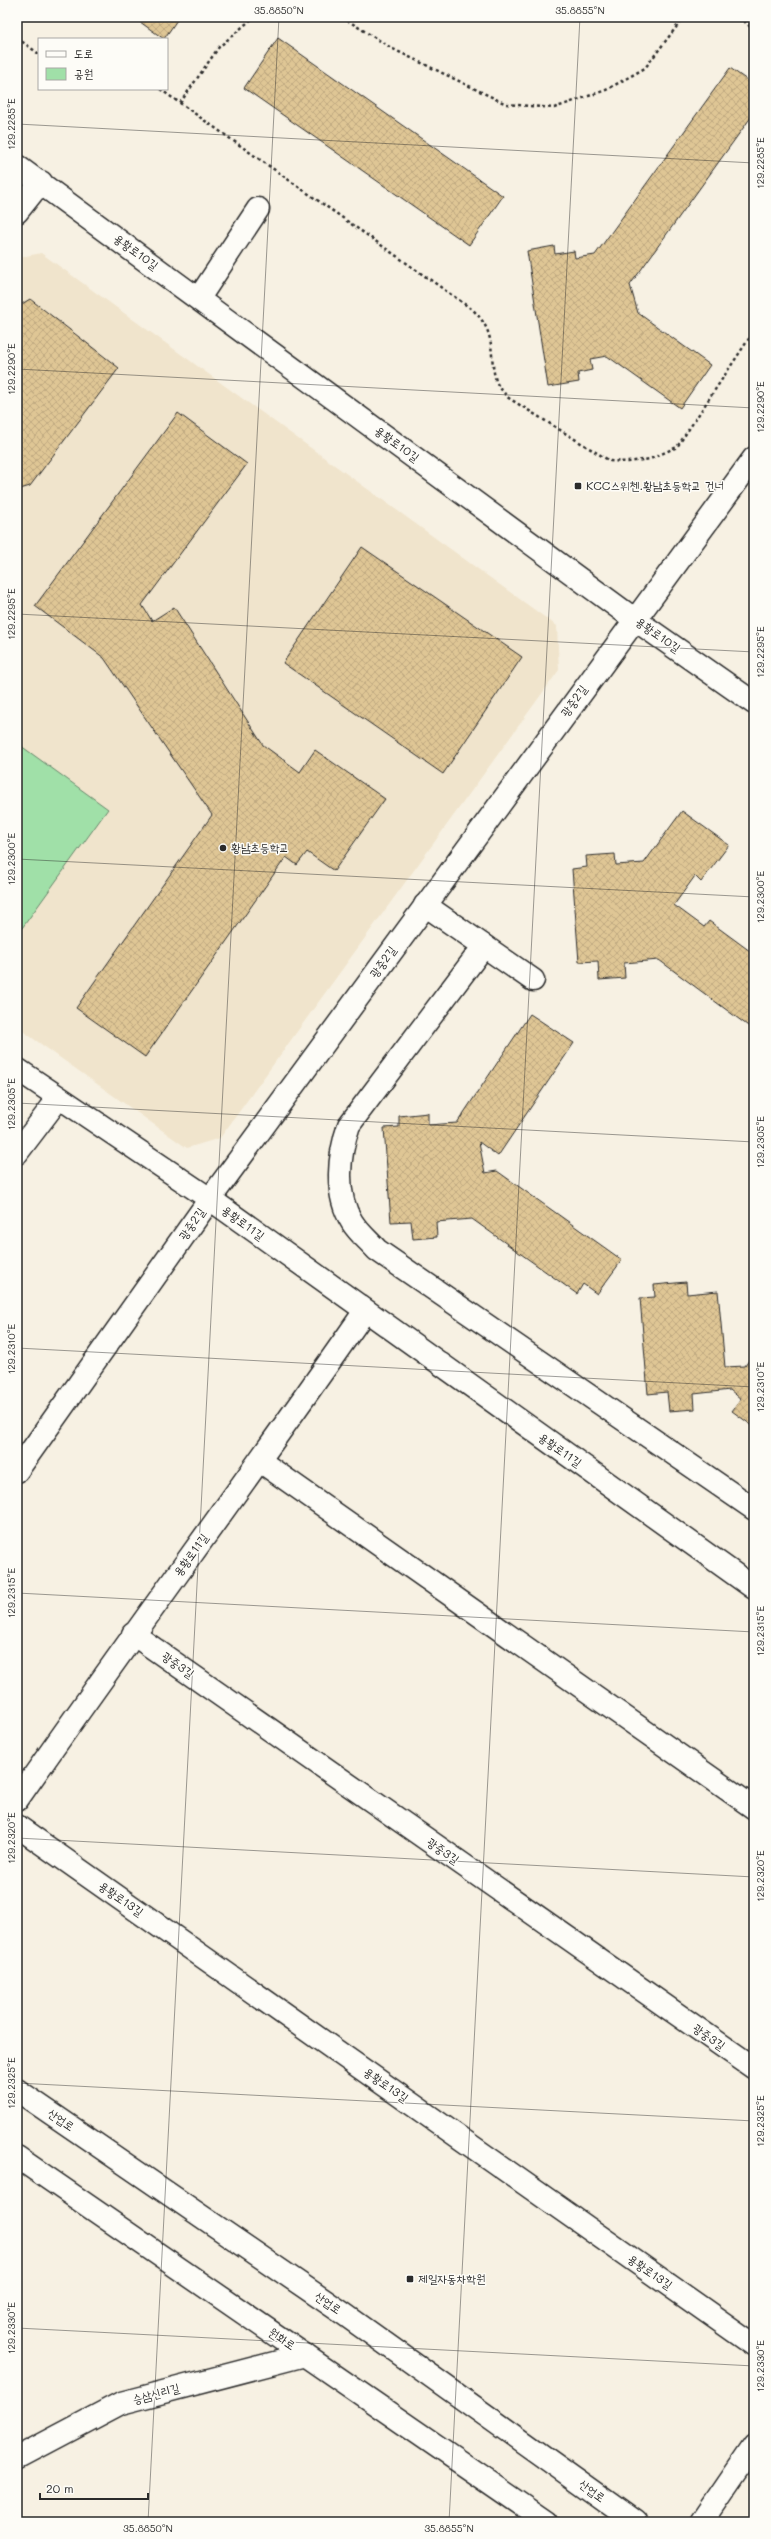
<svg xmlns="http://www.w3.org/2000/svg" width="771" height="2539" font-family="Mali,'Poor Story',sans-serif">
<style>
.built{fill:#f0e4cc}
.green{fill:#a0e0a8;stroke:#66866a}
.building{fill:url(#building-cross-hatch);stroke:#2b2b2b}
.lines{fill:none;stroke-linecap:round;stroke-linejoin:round}
.lane-casing{stroke:#2b2b2b;stroke-width:25}
.street-casing{stroke:#2b2b2b;stroke-width:25}
.secondary-casing{stroke:#2b2b2b;stroke-width:25}
.path{stroke:#2b2b2b;stroke-width:2.5;stroke-dasharray:3 3;stroke-linecap:butt}
.lane{stroke:#fdfcf7;stroke-width:22}
.street{stroke:#fdfcf7;stroke-width:22}
.secondary{stroke:#fdfcf7;stroke-width:22}
.ticks{fill:none;stroke:#2b2b2b;stroke-width:1;stroke-opacity:0.45}
.poi-dot{fill:#2b2b2b;stroke:#fdfcf7;stroke-width:1.5}
.labels{text-anchor:middle;stroke-width:3;stroke-linejoin:round;paint-order:stroke}
.street-label{font-size:12px;fill:#2b2b2b;stroke:#fdfcf7}
.poi-label{font-size:12px;fill:#2b2b2b;stroke:#fdfcf7;text-anchor:start}
.neatline{fill:none;stroke:#2b2b2b;stroke-width:1.5}
.ticks-label{font-size:10px;text-anchor:middle;fill:#2b2b2b}
</style>
<defs>
<pattern id="building-cross-hatch" width="8" height="8" patternUnits="userSpaceOnUse"><rect width="8" height="8" fill="#dfc695"/><path d="M0 0l8 8M0 8l8-8" fill="none" stroke="#c0aa81"/></pattern>
</defs>
<rect width="100%" height="100%" fill="#f7f1e3"/>
<filter id="ink" filterUnits="userSpaceOnUse"><feTurbulence type="fractalNoise" baseFrequency=".025" numOctaves="2"/><feDisplacementMap in="SourceGraphic" scale="8" xChannelSelector="R" yChannelSelector="G"/><feConvolveMatrix kernelMatrix="1 2 1 2 8 2 1 2 1" color-interpolation-filters="sRGB"/></filter>
<g filter="url(#ink)">
<path class="built" d="M41 253 557 626 559 670 220 1138 187 1148 17 1027V258Z"/>
<path class="green" d="M17 743 108 809 17 935Z"/>
<g class="building">
<path d="M133 17H179L164 39Z"/>
<path d="M278 38 503 196 469 245 244 88Z"/>
<path d="M730 68 754 85V113L630 285 638 313 710 365 680 408 607 356 590 359 592 370 578 373 579 382 548 387 527 251 554 246 555 254 574 251 575 258 595 255Z"/>
<path d="M30 299 119 368 30 486 17 490V307Z"/>
<path d="M178 413 247 464 142 605 152 621 174 607 263 745 300 772 315 750 385 799 334 871 307 852 297 865 286 857 145 1057 76 1008 212 815 104 658 35 606Z"/>
<path d="M362 547 522 657 443 774 283 663Z"/>
<path d="M682 811 729 845 701 882 695 876 674 905 704 927 709 921 754 954V1023L751 1028 659 960 624 963 625 978 599 980 598 961 579 962 572 869 587 867 586 856 615 854 616 865 644 863Z"/>
<path d="M530 1014 574 1043 498 1156 479 1142 485 1173 497 1171 622 1260 597 1294 583 1284 577 1294 472 1219 436 1222 437 1237 413 1239 411 1221 391 1222 384 1128 399 1127V1116L428 1113V1125L457 1123Z"/>
<path d="M686 1282 687 1294 718 1291 725 1367 745 1366 754 1353V1427L732 1411 741 1399 730 1390 694 1394 695 1409 669 1411 667 1392 648 1394 640 1298 655 1297 654 1285Z"/>
</g>
<g class="lines">
<defs>
<g id="lane">
<path d="M199 298 258 209"/>
<path d="M425 905 533 980"/>
<path d="M484 946 349 1125C339 1154 334 1194 352 1222 358 1232 369 1241 377 1250L754 1509"/>
</g>
<g id="street">
<path d="M17 166 634 619 754 703"/>
<path d="M17 212 41 182"/>
<path d="M17 1069 210 1199 754 1588"/>
<path d="M17 1153 58 1099"/>
<path d="M260 1461 754 1808"/>
<path d="M17 1471 210 1199 754 458"/>
<path d="M133 1634 754 2068"/>
<path d="M17 1800C131 1636 251 1475 365 1311"/>
<path d="M17 1826 754 2345"/>
<path d="M17 2458 121 2403 305 2355"/>
<path d="M702 2522 754 2446"/>
</g>
<g id="secondary">
<path d="M17 2090 344 2314 635 2522"/>
<path d="M17 2157 547 2522"/>
</g>
</defs>
<use href="#lane" class="lane-casing"/>
<use href="#street" class="street-casing"/>
<use href="#secondary" class="secondary-casing"/>
<g class="path">
<path d="M342 17 393 49 506 104 554 108 606 90 645 68 684 17"/>
<path d="M739 17 754 30"/>
<path d="M17 38 39 54"/>
<path d="M160 89 473 310C498 334 488 353 496 381 498 387 504 392 507 397L610 461 628 462 650 459 677 447 754 331"/>
<path d="M180 103 219 47 254 17"/>
</g>
<use href="#lane" class="lane"/>
<use href="#street" class="street"/>
<use href="#secondary" class="secondary"/>
</g>
</g>
<path class="ticks" d="M17 124 754 163M17 369 754 408M17 614 754 652M17 859 754 897M17 1103 754 1142M17 1348 754 1387M17 1593 754 1632M17 1838 754 1877M17 2083 754 2121M17 2328 754 2366M148 2522 279 17M449 2522 580 17M750 2522 754 2439"/>
<g class="poi-dot">
<rect x="574" y="482" width="8" height="8" rx="2"/>
<circle cx="223" cy="848" r="4"/>
<rect x="406" y="2275" width="8" height="8" rx="2"/>
</g>
<g class="labels">
<g class="street-label">
<text transform="translate(136 252) rotate(36)" y="4">용황로10길</text>
<text transform="translate(397 444) rotate(36)" y="4">용황로10길</text>
<text transform="translate(658 635) rotate(35)" y="4">용황로10길</text>
<text transform="translate(574 701) rotate(-54)" y="4">광중2길</text>
<text transform="translate(383 962) rotate(-54)" y="4">광중2길</text>
<text transform="translate(243 1223) rotate(36)" y="4">용황로11길</text>
<text transform="translate(192 1224) rotate(-55)" y="4">광중2길</text>
<text transform="translate(560 1450) rotate(35)" y="4">용황로11길</text>
<text transform="translate(191 1555) rotate(-54)" y="4">용황로11길</text>
<text transform="translate(178 1665) rotate(35)" y="4">광중3길</text>
<text transform="translate(443 1851) rotate(35)" y="4">광중3길</text>
<text transform="translate(121 1899) rotate(35)" y="4">용황로13길</text>
<text transform="translate(709 2037) rotate(35)" y="4">광중3길</text>
<text transform="translate(386 2085) rotate(35)" y="4">용황로13길</text>
<text transform="translate(61 2120) rotate(34)" y="4">산업로</text>
<text transform="translate(650 2272) rotate(35)" y="4">용황로13길</text>
<text transform="translate(328 2303) rotate(34)" y="4">산업로</text>
<text transform="translate(282 2339) rotate(34)" y="4">원화로</text>
<text transform="translate(156 2394) rotate(-15)" y="4">승삼신리길</text>
<text transform="translate(592 2491) rotate(36)" y="4">산업로</text>
</g>
<g class="poi-label">
<text x="586" y="490">KCC스위첸.황남초등학교 건너</text>
<text x="231" y="852">황남초등학교</text>
<text x="418" y="2283">제일자동차학원</text>
</g>
</g>
<rect width="771" height="2539" fill="none" stroke="#fdfcf7" stroke-width="44"/>
<rect x="38" y="38" width="130" height="52" fill="#fdfcf7" stroke="#a9a8a5"/>
<rect x="46" y="51" width="20" height="6" fill="#fdfcf7" stroke="#a9a8a5"/>
<text x="74" y="58" font-size="12" fill="#2b2b2b">도로</text>
<rect x="46" y="68" width="20" height="12" fill="#a0e0a8" stroke="#a9a8a5"/>
<text x="74" y="78" font-size="12" fill="#2b2b2b">공원</text>
<path d="M40 2493v6h108v-6" fill="none" stroke="#2b2b2b" stroke-width="2"/>
<text x="46" y="2493" font-size="12" fill="#2b2b2b" stroke="#fdfcf7" stroke-width="3" paint-order="stroke">20 m</text>
<rect x="22" y="22" width="727" height="2495" class="neatline"/>
<g class="ticks-label">
<text x="279" y="14">35.8850°N</text>
<text x="580" y="14">35.8855°N</text>
<text transform="translate(11 124) rotate(-90)" y="4">129.2285°E</text>
<text transform="translate(760 163) rotate(-90)" y="4">129.2285°E</text>
<text transform="translate(11 369) rotate(-90)" y="4">129.2290°E</text>
<text transform="translate(760 407) rotate(-90)" y="4">129.2290°E</text>
<text transform="translate(11 614) rotate(-90)" y="4">129.2295°E</text>
<text transform="translate(760 652) rotate(-90)" y="4">129.2295°E</text>
<text transform="translate(11 859) rotate(-90)" y="4">129.2300°E</text>
<text transform="translate(760 897) rotate(-90)" y="4">129.2300°E</text>
<text transform="translate(11 1104) rotate(-90)" y="4">129.2305°E</text>
<text transform="translate(760 1142) rotate(-90)" y="4">129.2305°E</text>
<text transform="translate(11 1349) rotate(-90)" y="4">129.2310°E</text>
<text transform="translate(760 1387) rotate(-90)" y="4">129.2310°E</text>
<text transform="translate(11 1593) rotate(-90)" y="4">129.2315°E</text>
<text transform="translate(760 1631) rotate(-90)" y="4">129.2315°E</text>
<text transform="translate(11 1838) rotate(-90)" y="4">129.2320°E</text>
<text transform="translate(760 1876) rotate(-90)" y="4">129.2320°E</text>
<text transform="translate(11 2083) rotate(-90)" y="4">129.2325°E</text>
<text transform="translate(760 2121) rotate(-90)" y="4">129.2325°E</text>
<text transform="translate(11 2328) rotate(-90)" y="4">129.2330°E</text>
<text transform="translate(760 2366) rotate(-90)" y="4">129.2330°E</text>
<text x="148" y="2532">35.8850°N</text>
<text x="449" y="2532">35.8855°N</text>
</g>
</svg>
